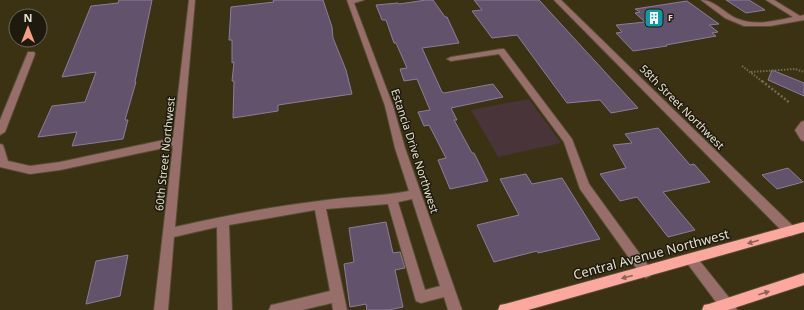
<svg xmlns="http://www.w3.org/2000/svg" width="804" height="310" font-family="'Noto Sans',sans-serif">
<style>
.industrial{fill:#483439}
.building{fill:#62526c;stroke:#8e7c98}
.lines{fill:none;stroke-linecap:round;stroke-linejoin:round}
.minor-casing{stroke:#564e32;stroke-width:2}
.major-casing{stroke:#564e32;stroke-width:2}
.path-far1{stroke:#736c52;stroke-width:2;stroke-dasharray:1.5 1.5;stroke-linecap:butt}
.path{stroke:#736c52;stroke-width:2.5;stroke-dasharray:2 2;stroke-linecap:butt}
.minor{fill:#976e6a;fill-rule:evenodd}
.major{fill:#fca89f;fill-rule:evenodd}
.oneway{fill:#8d6156}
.labels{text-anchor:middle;stroke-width:3;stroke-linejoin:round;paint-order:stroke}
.far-poi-label{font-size:9px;font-weight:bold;fill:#e5e0cf;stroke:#1e1a0d;text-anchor:start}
.street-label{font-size:11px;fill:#e5e0cf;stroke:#1e1a0d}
.near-street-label{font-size:13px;fill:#e5e0cf;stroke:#1e1a0d}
</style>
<rect width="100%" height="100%" fill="#3b3214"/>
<path class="industrial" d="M529 99 561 143 498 157 471 110Z"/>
<g class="building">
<path d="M119 0H152L135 82H136L125 120H128L123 139 72 146 77 132 38 137 52 106 85 102 96 72 62 77 91 6 118 3Z"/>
<path d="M273 0H323L332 27 333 38 346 70 352 94 278 105V111L233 118 234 81H232L234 62 232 63V40H229L231 7 274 2Z"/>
<path d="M426 0H433L445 17H447L459 43 422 48 442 92 444 93 493 84 503 97 451 108 457 120H454L472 153H474L488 181 450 189 438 160 446 158 429 125 424 126 418 112 430 110 417 79 404 81 400 69 407 68 396 43H394L386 20H382L376 5 398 3 399 4Z"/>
<path d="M474 0H539L638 108 611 113 600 100 567 103 517 35 492 38 472 11 482 10Z"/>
<path d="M726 0H749L765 10 746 13Z"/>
<path d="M687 1 719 24 709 25 718 32 712 33 716 36 666 45 667 46 633 51 616 33 622 32 616 25 645 22 635 13 640 12 635 9Z"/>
<path d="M772 70 804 83V96L768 80Z"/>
<path d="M658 128 690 165 694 164 710 182 663 192 695 230 668 237 637 197 620 201 600 174 626 168 613 145 632 143 625 134Z"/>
<path d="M788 168 803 182 777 189 762 175Z"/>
<path d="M526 174 532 184 562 178 600 239 538 253 537 251 494 262 477 225 519 215 500 179Z"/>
<path d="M386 222 393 253 400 252 405 268 395 270 403 307 389 310H367L366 304 350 307 344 264 354 262 349 228Z"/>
<path d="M128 255 120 296 86 304 96 261Z"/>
</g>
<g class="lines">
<defs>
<g id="minor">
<path d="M189 0H195L175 227C223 216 270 207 319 201 349 196 379 197 409 191L395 148 385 106 347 0H364L354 3 393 106 405 148 462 310H448L444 297 421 303 416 301 388 204 326 209 347 310H333L332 303 302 310H269L271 305 276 304 330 291 315 210 229 225 232 310H218L217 227 174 237 168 310H154L173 146 60 170 30 174 0 167V144L3 145 8 161 30 166 60 162 173 138ZM412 199 440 286 425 290 398 202Z"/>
<path d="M554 0H561L794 227 796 231 794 235 790 236 786 235Z"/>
<path d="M701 0C715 0 725 14 738 19 755 26 776 21 793 17L766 0H774L800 16 804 15V20L770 26H744L725 18Z"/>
<path d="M501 49H504L572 139 589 184 650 268 652 272 650 276 646 278 642 276 580 189 564 142 499 54 451 61 447 59 451 57Z"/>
<path d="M28 52H34L35 54 5 132 0 135V120Z"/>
<path d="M804 121V141L801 140 795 130 801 122Z"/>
<path d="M691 254 695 255 735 305 737 310H722L687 263 685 259 687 255Z"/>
</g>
<g id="major">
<path d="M804 222V232L528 310H498L500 305 505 304Z"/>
<path d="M804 273V285L728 310H702L704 305 709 304Z"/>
</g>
</defs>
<use href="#minor" class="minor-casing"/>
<use href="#major" class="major-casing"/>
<g class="path-far1">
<path d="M742 66 763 82"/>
<path d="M751 72 795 69 804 72"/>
</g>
<path class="path" d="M762 81 790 103"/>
<use href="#minor" class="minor"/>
<use href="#major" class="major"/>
</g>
<defs><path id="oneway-solid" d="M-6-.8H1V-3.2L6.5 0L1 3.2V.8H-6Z"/></defs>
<g class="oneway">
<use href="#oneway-solid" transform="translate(753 242) rotate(164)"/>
<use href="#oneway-solid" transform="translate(627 277) rotate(165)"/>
<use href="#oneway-solid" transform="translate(764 293) rotate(-18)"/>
</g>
<defs>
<symbol id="building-square" viewBox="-11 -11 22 22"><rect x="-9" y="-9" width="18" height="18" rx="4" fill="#0f9aa8" stroke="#1e1a0d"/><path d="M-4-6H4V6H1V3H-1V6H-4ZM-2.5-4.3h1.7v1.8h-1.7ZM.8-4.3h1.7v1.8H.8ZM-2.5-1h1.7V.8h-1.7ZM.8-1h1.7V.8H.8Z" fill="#fff"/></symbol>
</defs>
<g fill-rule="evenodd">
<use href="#building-square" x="643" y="7" width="22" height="22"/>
</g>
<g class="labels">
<g class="far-poi-label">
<text x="668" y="21">F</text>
</g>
<g class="street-label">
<text transform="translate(682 107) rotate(45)" y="4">58th Street Northwest</text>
<text transform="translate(415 151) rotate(72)" y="4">Estancia Drive Northwest</text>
<text transform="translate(165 154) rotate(-84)" y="4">60th Street Northwest</text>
</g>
<g class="near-street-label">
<text transform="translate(651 254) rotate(-15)" y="5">Central Avenue Northwest</text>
</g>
</g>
<g transform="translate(28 28)"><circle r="19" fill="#1e1a0d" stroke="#6e695b"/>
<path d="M0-3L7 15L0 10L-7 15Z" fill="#f49e86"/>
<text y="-6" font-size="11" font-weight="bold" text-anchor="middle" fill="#e5e0cf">N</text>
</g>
</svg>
